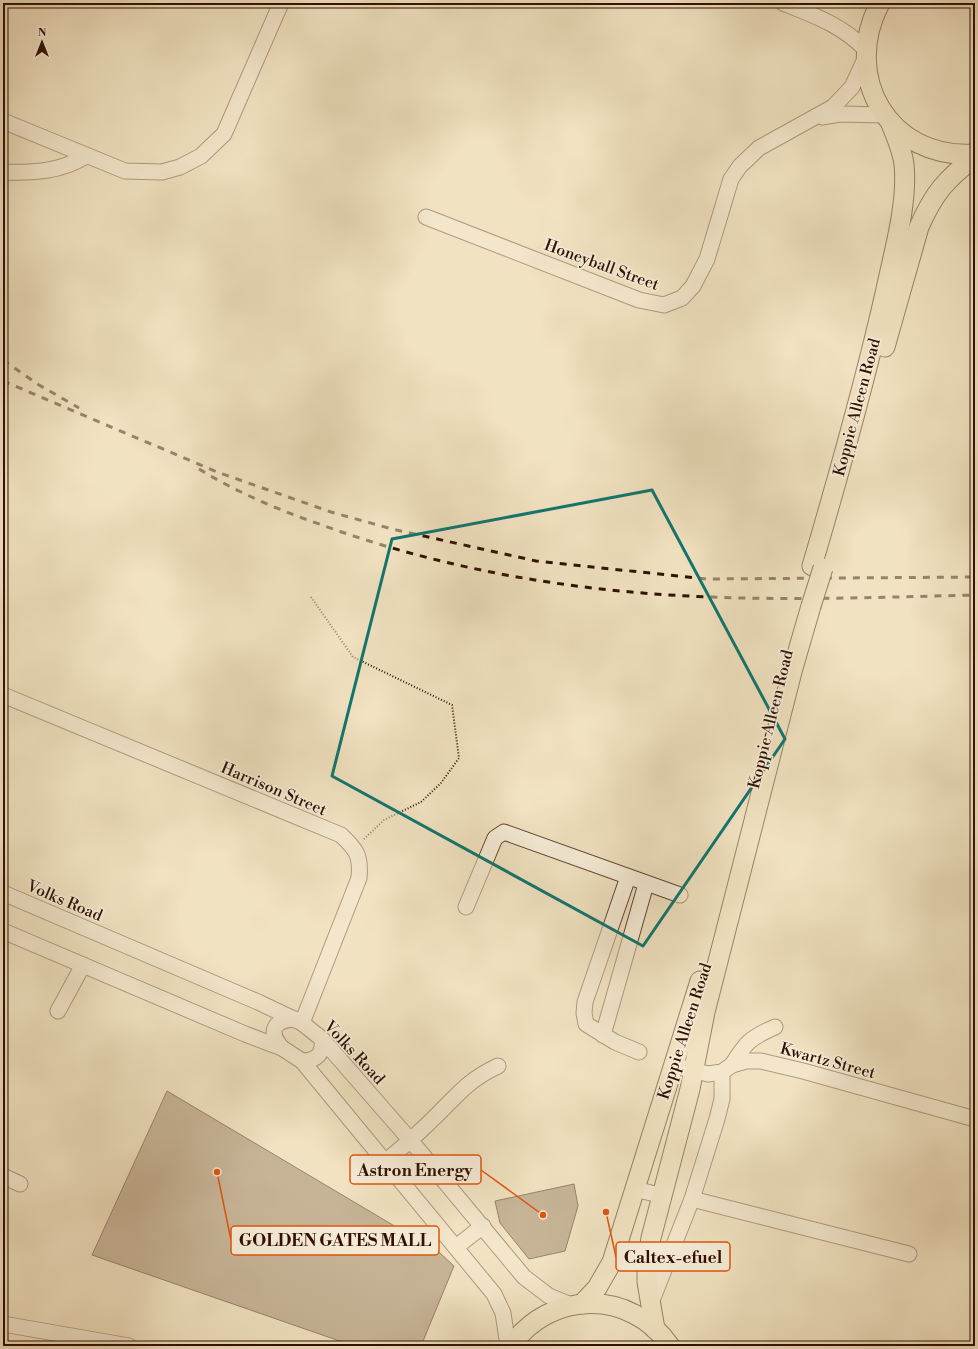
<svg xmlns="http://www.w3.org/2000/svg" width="978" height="1349" font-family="'Libre Bodoni',serif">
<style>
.building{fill:#947d65;stroke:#301002}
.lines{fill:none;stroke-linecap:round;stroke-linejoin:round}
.minor-casing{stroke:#604432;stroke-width:17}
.major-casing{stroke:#301002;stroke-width:21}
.path{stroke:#301002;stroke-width:2;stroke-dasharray:1 2;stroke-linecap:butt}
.minor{stroke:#f6ecd7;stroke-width:15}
.major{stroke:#f1e2c1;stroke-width:19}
.rail{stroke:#301002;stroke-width:3;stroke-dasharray:7 7;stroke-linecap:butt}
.major-bridge-casing{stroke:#301002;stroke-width:21;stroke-linecap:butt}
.major-bridge{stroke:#f1e2c1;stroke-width:19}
.marked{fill:none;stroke:#0f766e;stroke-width:3;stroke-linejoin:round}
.labels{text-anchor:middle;stroke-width:3.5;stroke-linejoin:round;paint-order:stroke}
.street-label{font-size:16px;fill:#301002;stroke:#f6ecd7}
.leader{fill:none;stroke:#df550c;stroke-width:1.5}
.callout-dot{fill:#df550c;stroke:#f6ecd7;stroke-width:1.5}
.callout{fill:#f6ecd7;stroke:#df550c;stroke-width:1.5}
.callout-label{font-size:17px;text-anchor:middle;font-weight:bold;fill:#301002}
</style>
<rect width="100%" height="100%" fill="#f1e2c1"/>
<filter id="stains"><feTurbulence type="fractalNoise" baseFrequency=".005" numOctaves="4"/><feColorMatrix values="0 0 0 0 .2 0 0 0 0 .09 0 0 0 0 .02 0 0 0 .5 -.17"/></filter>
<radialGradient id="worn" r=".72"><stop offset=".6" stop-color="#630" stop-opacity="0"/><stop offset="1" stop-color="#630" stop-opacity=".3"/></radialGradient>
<g class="building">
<path d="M167 1091 440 1253 454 1266 421 1346H354L92 1255Z"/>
<path d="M574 1184 578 1206 565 1251 529 1259 500 1223 495 1201Z"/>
</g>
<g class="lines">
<defs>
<g id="minor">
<path d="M783 3C813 15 842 25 865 49"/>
<path d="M822 117 840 114 885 115"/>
<path d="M3 121 125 171 162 172 180 167 201 156 224 134 281 3"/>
<path d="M3 172C33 173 60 172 86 156"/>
<path d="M426 217 639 300 664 305 682 298 693 286 707 259 731 179 740 166 759 148 833 107 852 87 865 59"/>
<path d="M3 695 341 835C357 850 361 856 359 878L302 1023"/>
<path d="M628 877 585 1002 584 1013 586 1024 615 1042 639 1052"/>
<path d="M3 893 258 1002 302 1023 322 1039 411 1141 524 1277 549 1296 571 1305"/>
<path d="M466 907 495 838 504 832 680 895"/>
<path d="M3 931 245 1034 282 1048 302 1061 494 1294 503 1313 508 1346"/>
<path d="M58 1011 83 965"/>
<path d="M603 1035 646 884"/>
<path d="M282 1048C268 1032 273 1020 295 1019"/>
<path d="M302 1061C316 1061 324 1054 322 1039"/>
<path d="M732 1065C746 1042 750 1038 775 1027"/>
<path d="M684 1068 708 1074 722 1072 732 1065 746 1061H761L803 1071 975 1119"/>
<path d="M385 1162C403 1147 421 1131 438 1114 459 1093 470 1079 498 1066"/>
<path d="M3 1176 20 1184"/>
<path d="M635 1189 663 1196"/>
<path d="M692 1199 909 1254"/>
<path d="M456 1247 483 1226"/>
<path d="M651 1303 692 1199 717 1119 722 1099V1072"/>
<path d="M3 1324 129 1346"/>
</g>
<g id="major">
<path d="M880 3C841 77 889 160 975 154"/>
<path d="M885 347 919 227C934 193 946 179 975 157"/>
<path d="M812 566C839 474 865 383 886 289 894 251 908 203 904 164 902 148 895 135 890 121"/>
<path d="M582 1304 597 1288 612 1262 700 981"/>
<path d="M655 1329 647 1282V1264L651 1238 690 1089 705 1012 793 668 811 606"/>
<path d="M511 1346C550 1290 631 1289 670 1346"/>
</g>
</defs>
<use href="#minor" class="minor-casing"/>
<use href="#major" class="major-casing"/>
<path class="path" d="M311 597 353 657 452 705 459 758 441 783 421 802 384 820 363 840"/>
<use href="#minor" class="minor"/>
<use href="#major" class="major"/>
<g class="rail">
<path d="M3 360 39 385 79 408"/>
<path d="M3 381 217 472 331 512 392 529 536 561 706 579 975 577"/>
<path d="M199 469C238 493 279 510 322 525 415 559 513 580 611 590 731 603 854 598 975 595"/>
</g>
<defs>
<path id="major-bridge" d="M811 606 823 568"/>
</defs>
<use href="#major-bridge" class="major-bridge-casing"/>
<use href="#major-bridge" class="major-bridge"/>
</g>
<path d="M0 0H978V1349H0ZM652 490 785 739 643 946 332 776 392 539Z" fill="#f1e2c1" fill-opacity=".55" fill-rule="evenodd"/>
<path class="marked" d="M652 490 785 739 643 946 332 776 392 539Z"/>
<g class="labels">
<g class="street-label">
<text transform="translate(602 264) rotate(20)" y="6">Honeyball Street</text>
<text transform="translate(856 407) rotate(-75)" y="6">Koppie Alleen Road</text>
<text transform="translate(770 719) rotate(-76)" y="6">Koppie Alleen Road</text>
<text transform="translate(274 788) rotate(23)" y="6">Harrison Street</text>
<text transform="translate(65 900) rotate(23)" y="6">Volks Road</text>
<text transform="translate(684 1031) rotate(-72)" y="6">Koppie Alleen Road</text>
<text transform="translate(355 1052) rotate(47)" y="6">Volks Road</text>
<text transform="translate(828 1060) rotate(15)" y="6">Kwartz Street</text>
</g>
</g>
<path class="leader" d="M543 1215L481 1170M217 1172L231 1240M606 1212L616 1257"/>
<g class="callout-dot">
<circle cx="543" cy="1215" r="4"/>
<circle cx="217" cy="1172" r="4"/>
<circle cx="606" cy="1212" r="4"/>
</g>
<g class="callout">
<rect x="350" y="1155" width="131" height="29" rx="4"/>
<rect x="231" y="1226" width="208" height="29" rx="4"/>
<rect x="616" y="1242" width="114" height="29" rx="4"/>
</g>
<g class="callout-label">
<text x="415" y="1176">Astron Energy</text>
<text x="335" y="1246">GOLDEN GATES MALL</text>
<text x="673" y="1263">Caltex-efuel</text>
</g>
<rect width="978" height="1349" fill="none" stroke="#f1e2c1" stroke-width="16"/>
<rect x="4" y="4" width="970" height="1341" fill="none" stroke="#301002" stroke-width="2"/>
<rect x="8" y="8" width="962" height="1333" fill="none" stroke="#301002"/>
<g transform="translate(42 42)" stroke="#f6ecd7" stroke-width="3" paint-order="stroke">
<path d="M0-3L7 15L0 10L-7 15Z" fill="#301002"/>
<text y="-6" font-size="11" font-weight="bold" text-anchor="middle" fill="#301002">N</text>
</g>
<rect width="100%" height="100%" filter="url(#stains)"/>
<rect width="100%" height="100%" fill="url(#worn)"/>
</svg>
